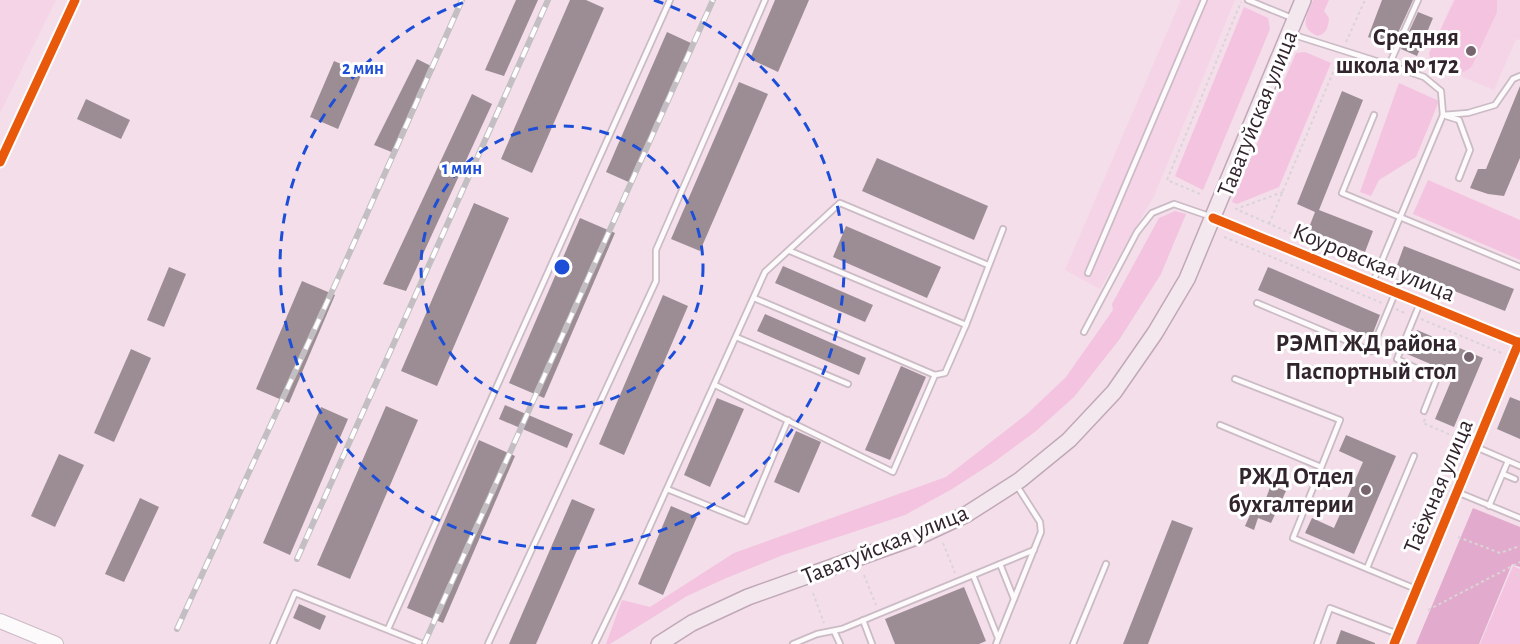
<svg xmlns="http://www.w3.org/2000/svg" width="1520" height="644" font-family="'Alegreya Sans',sans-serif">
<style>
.built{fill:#f6d4e7}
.green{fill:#f4c3e0}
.forest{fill:#e2aacc}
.building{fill:#9c8d95}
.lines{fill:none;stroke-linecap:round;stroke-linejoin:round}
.service-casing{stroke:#cbbbc4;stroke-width:8}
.minor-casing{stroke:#cbbbc4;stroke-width:12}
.secondary-casing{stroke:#cbbbc4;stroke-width:16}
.primary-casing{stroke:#c1a8b7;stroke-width:18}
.path{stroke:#dad4d7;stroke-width:2;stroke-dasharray:3 3;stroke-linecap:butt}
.service{stroke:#fdfafc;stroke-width:4.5}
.minor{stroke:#fdfafc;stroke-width:9}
.secondary{stroke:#fdfafc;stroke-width:14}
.primary{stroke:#f4e8ef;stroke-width:15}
.rail-casing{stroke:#c3bec1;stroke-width:6}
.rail{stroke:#fff;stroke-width:4;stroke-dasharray:11;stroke-linecap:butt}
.cycleway-casing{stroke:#fff;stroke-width:13}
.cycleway{stroke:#e8590c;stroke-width:9}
.ring{fill:none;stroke:#1d4ed8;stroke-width:3;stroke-dasharray:10 8}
.poi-dot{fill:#76656e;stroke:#fff;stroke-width:2}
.labels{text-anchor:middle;stroke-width:6;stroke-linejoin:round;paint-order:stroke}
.poi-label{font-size:24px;font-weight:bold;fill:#32242c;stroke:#fff;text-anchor:end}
.street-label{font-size:24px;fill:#32242c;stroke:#fff}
.centre{fill:#1d4ed8;stroke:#fff;stroke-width:3}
.ring-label{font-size:18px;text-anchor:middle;font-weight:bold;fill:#1d4ed8;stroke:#fff;stroke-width:6;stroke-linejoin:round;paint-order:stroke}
</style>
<rect width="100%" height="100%" fill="#f3deea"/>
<g class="built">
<path d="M0 0H56L0 113Z"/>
<path d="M1181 0H1235L1154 196 1100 289 1065 270Z"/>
<path d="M1453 0H1520V40L1516 39 1494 90 1427 62Z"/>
</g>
<g class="green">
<path d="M1313 0H1329L1324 11 1329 18C1328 27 1327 33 1318 36 1298 28 1307 15 1313 0Z"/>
<path d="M1455 0H1497V12L1472 66C1458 81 1433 73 1429 53Z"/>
<path d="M1244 7 1268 18 1270 29 1203 190 1175 176Z"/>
<path d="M1305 52 1331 63 1279 187 1237 204 1232 202 1296 53Z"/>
<path d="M1399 83 1439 101 1416 157 1379 180 1371 196 1360 192Z"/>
<path d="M1428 180 1520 220V260L1413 214Z"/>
<path d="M1175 211 1186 214 1161 274 1119 340 1074 397 1036 431 994 462 952 489 905 515 783 555 724 579 687 596 610 644H606L622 600 650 607 734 553 946 477 1027 414 1066 377 1113 310 1112 304 1159 218Z"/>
<path d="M1513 566 1520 569V644H1480Z"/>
</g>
<path class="forest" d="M1473 508 1520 527V567L1512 564 1479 644H1416Z"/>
<g class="building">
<path d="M516 0H538L504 76 485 70Z"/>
<path d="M570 0H586L604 8 532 173 501 159Z"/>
<path d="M775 0H809L778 72 750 59Z"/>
<path d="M1382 0H1413L1392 46 1368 37Z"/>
<path d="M1418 12 1433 18 1417 56 1401 49Z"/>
<path d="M667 32 693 44 633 184 606 172Z"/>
<path d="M417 59 435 68 394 153 374 145Z"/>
<path d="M334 61 362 73 338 129 310 117Z"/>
<path d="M739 82 768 94 700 251 671 239Z"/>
<path d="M1520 86V158L1504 196 1488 194 1470 188 1478 169H1486Z"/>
<path d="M1342 91 1363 100 1319 210 1373 231 1365 252 1308 230 1315 212 1297 204Z"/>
<path d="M472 94 492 104 406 291 383 284Z"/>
<path d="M86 99 130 120 121 139 77 119Z"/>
<path d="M877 158 988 206 974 240 862 191Z"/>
<path d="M474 203 509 218 437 386 401 371Z"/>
<path d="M580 218 615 233 544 398 509 383Z"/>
<path d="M846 226 941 267 927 298 833 257Z"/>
<path d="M1404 246 1514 289 1505 311 1396 268Z"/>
<path d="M783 266 873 305 865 322 775 283Z"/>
<path d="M169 267 186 274 164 327 147 320Z"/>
<path d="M1268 267 1380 315 1371 338 1258 290Z"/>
<path d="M302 281 335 295 289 403 256 389Z"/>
<path d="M663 295 688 306 624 455 599 444Z"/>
<path d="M765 314 866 358 859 375 757 331Z"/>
<path d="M1417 330 1483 358 1454 427 1435 419 1454 374 1407 354Z"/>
<path d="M131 349 151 358 114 442 94 433Z"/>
<path d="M901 366 926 377 890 460 865 450Z"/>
<path d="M1510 397 1520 401V439L1497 429Z"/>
<path d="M717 398 744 409 710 487 684 475Z"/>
<path d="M505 405 573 434 567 448 499 419Z"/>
<path d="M386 406 418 420 350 579 317 565Z"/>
<path d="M321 407 348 419 290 555 263 543Z"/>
<path d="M796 431 821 442 799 493 774 482Z"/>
<path d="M1346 435 1396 456 1354 554 1305 533 1312 518 1334 528 1363 462 1339 451Z"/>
<path d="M479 440 515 456 443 623 407 608Z"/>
<path d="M59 454 84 465 55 527 31 516Z"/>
<path d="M1271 485 1286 491 1271 523 1258 518 1254 530 1245 526 1258 497 1265 501Z"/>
<path d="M140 498 159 507 124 582 105 574Z"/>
<path d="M572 499 595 509 536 644H509Z"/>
<path d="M671 506 697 517 663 595 638 584Z"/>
<path d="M1172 520 1193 528 1148 644H1123Z"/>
<path d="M964 587 986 641 979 644H895L885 619Z"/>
<path d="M299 604 326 616 320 630 293 618Z"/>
<path d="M1341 630 1375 643V644H1336Z"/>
</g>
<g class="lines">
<defs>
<g id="service">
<path d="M1248 0 1292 18"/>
<path d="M1291 34 1389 65 1418 0"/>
<path d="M1374 115 1342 193 1520 267"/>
<path d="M1443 115 1468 113 1495 105 1513 79 1520 76"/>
<path d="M1446 116 1459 120 1470 150 1459 178"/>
<path d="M790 251 966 325"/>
<path d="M1088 273 1204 0"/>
<path d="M1373 282 1443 115 1441 91 1424 77 1389 65"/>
<path d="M754 298 935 375"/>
<path d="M1257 303 1371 351 1396 291"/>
<path d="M1420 303 1397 359 1437 378 1424 411"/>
<path d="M1084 332 1137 232 1152 213 1174 204 1209 216"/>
<path d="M736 337 848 384"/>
<path d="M1235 379 1340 420 1293 538 1416 589"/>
<path d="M715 385 893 472 935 375 945 373 966 325 1003 229"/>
<path d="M1220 425 1321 467"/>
<path d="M1476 447 1520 466"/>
<path d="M1503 474 1515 479"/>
<path d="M667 489 746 521 788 420"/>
<path d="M1457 492 1520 518"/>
<path d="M1489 506 1508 461"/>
<path d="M1000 564 1014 599"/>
<path d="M1367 568 1414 456"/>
<path d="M973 575 998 638"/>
<path d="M863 620 872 644"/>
<path d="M388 629 670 0"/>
<path d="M834 631 840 644"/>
<path d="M273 644 295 593 423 644"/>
<path d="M488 644 656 281V250L765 0"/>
<path d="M595 644 621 590 765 272 840 203 988 265"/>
<path d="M793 644 817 634 842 629 1034 550"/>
<path d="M996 644 1041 532 1040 522 1017 486"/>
<path d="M1073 644 1106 564"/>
<path d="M1317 644 1330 608 1398 634"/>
</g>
<g id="minor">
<path d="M0 162 75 0"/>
<path d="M1213 218 1520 343"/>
<path d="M1394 644 1519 342"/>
</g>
<path id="secondary" d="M0 621 56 644"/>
<path id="primary" d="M659 644 692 623 748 597 922 535 967 514 1020 480 1069 440 1114 392 1155 333 1187 279 1303 0"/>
</defs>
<use href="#service" class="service-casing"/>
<use href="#minor" class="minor-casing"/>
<use href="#secondary" class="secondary-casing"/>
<use href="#primary" class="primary-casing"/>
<g class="path">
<path d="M1346 42 1365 0"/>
<path d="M1283 192 1236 209 1371 269"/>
<path d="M1200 194 1167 180 1241 2"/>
<path d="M1269 224 1339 58"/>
<path d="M1224 237 1382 303"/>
<path d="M1384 274 1448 301"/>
<path d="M1396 309 1407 314"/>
<path d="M1421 319 1504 354"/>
<path d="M1425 419 1423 423 1465 441"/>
<path d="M1458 537 1500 553 1520 546"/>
<path d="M943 543 955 573"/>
<path d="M1517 574 1520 580"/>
<path d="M864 575 876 605"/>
<path d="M813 593 824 623"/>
<path d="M1428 610 1520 562"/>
</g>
<use href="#service" class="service"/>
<use href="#minor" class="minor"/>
<use href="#secondary" class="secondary"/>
<use href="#primary" class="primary"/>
<defs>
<g id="rail">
<path d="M297 559 548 0"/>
<path d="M177 629 345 263 462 0"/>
<path d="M424 644 713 0"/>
</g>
</defs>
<use href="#rail" class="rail-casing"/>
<use href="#rail" class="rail"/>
<defs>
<g id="cycleway">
<path d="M0 162 75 0"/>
<path d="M1213 218 1520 343"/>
<path d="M1394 644 1519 342"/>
</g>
</defs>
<use href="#cycleway" class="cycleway-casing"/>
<use href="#cycleway" class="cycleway"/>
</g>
<g class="ring">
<circle cx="562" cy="267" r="141"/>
<path d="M654 0A282 282 0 1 1 470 0"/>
</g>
<g class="poi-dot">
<circle cx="1471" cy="51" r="6"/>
<circle cx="1469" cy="357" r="6"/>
<circle cx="1366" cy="490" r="6"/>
</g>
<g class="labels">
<g class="poi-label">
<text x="1459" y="45">Средняя<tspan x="1459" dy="28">школа № 172</tspan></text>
<text x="1457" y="351">РЭМП ЖД района<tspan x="1457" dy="28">Паспортный стол</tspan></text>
<text x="1354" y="484">РЖД Отдел<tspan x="1354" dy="28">бухгалтерии</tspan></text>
</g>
<g class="street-label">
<text transform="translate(1257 113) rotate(-68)" y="8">Таватуйская улица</text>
<text transform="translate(1374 262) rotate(22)" y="8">Коуровская улица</text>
<text transform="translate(1438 486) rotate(-67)" y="8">Таёжная улица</text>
<text transform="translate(885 544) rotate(-22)" y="8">Таватуйская улица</text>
</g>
</g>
<circle cx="562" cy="267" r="9" class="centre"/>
<g class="ring-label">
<text x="363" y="74">2 мин</text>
<text x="462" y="174">1 мин</text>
</g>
</svg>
